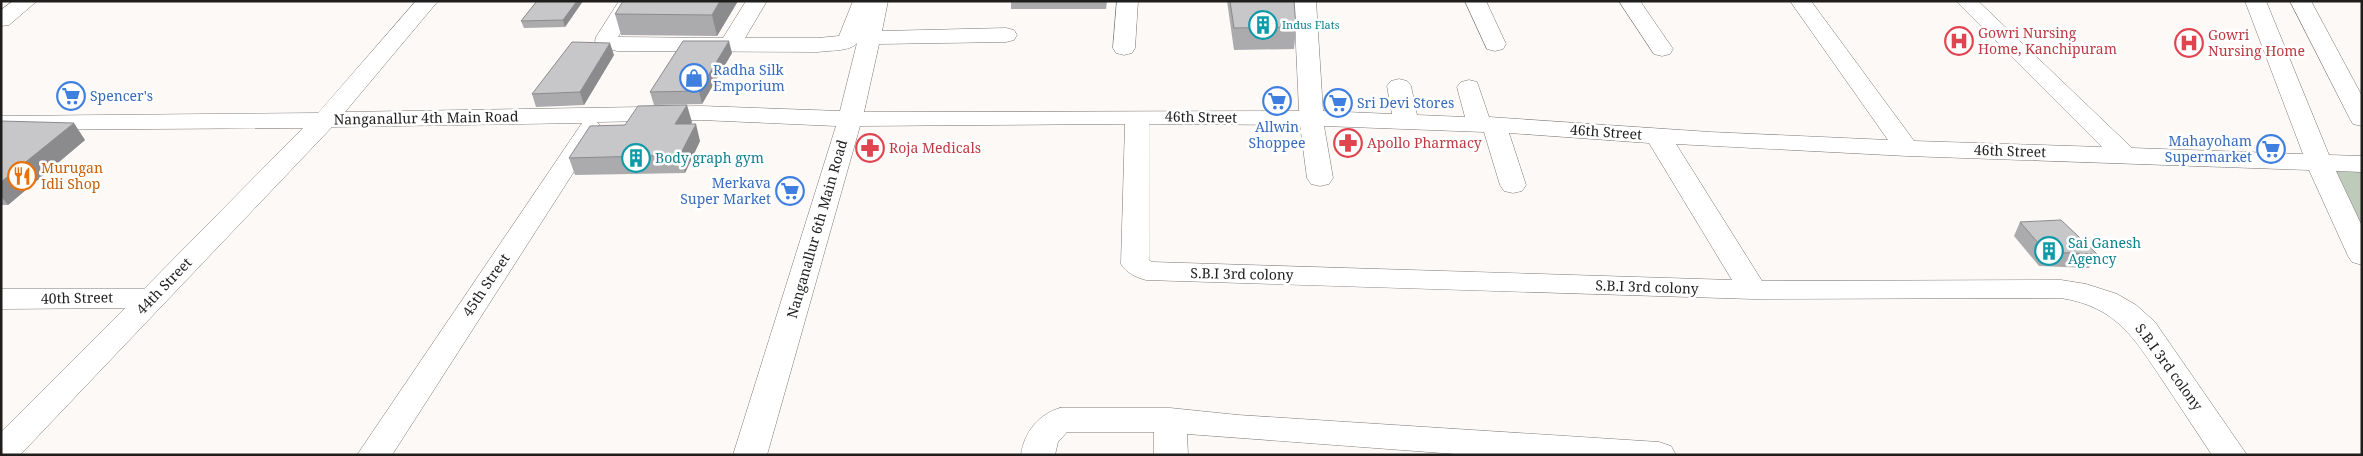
<svg xmlns="http://www.w3.org/2000/svg" width="2363" height="456" font-family="'Noto Serif',serif">
<style>
.green{fill:#becbba}
.lines{fill:none;stroke-linecap:round;stroke-linejoin:round}
.minor-casing{stroke:#7a7775;stroke-width:1}
.minor{fill:#fff;fill-rule:evenodd}
.wall{fill:#ababae}
.shaded-wall{fill:#8b8b8d}
.building{fill:#c7c7ca;stroke:#8b8b8d}
.labels{text-anchor:middle;stroke-width:5;stroke-linejoin:round;paint-order:stroke}
.far-culture-label{font-size:11px;fill:#0d838f;stroke:#fff;text-anchor:start}
.health-label{font-size:14px;fill:#be3a42;stroke:#fff;text-anchor:start}
.shop-label{font-size:14px;fill:#366cbe;stroke:#fff;text-anchor:start}
.street-label{font-size:14px;fill:#1f1e1d;stroke:#fff}
.culture-label{font-size:14px;fill:#0d838f;stroke:#fff;text-anchor:start}
.food-label{font-size:14px;fill:#c56008;stroke:#fff;text-anchor:start}
</style>
<rect width="100%" height="100%" fill="#fdf9f7"/>
<path class="green" d="M2333 171 2362 172V234Z"/>
<g class="lines">
<defs>
<g id="minor">
<path d="M13 1H37L9 25 1 26V10Z"/>
<path d="M416 1H438L345 112 701 106 840 111 857 43C850 52 829 50 818 52L617 51 598 46 595 41 596 37 619 1H640L618 37 723 38 746 1H767L745 38H818L839 36 853 1H888L882 31 1006 28 1014 30 1017 35 1014 40 1006 42 879 44 864 112 1299 111 1294 1H1316L1323 111 1392 114 1387 86 1391 81 1399 79 1407 81 1411 86 1417 115 1465 117 1457 87 1461 82 1469 80 1477 82 1489 117 1710 132 1888 140 1790 1H1811L1914 141 2102 147 1956 1H1978L2132 148 2303 154 2245 1H2266L2329 155 2362 156V172L2336 171 2362 226V265L2352 262 2348 256 2309 170 1907 156 1676 144 1762 281 2061 280 2086 284 2117 294 2136 305 2155 322 2247 455H2212C2196 430 2179 406 2163 381 2134 338 2117 307 2061 298L1753 299 1146 280C1135 277 1127 273 1121 264L1125 124 860 126 767 455H733L836 126 701 120 597 122 602 128 392 455H357L582 123 332 127 20 455H1V432L125 308 1 309V289H144L303 128 1 130V116L318 113ZM1149 124 1300 125 1307 178 1311 184 1320 186 1329 184 1333 178 1324 126 1484 132 1500 185 1504 191 1513 193 1522 191 1526 185 1509 133 1649 143 1732 280 1152 262 1149 260Z"/>
<path d="M1117 1H1138L1135 48 1132 53 1124 55 1116 53 1113 48Z"/>
<path d="M1465 1H1486L1506 44 1503 49 1495 51 1487 49Z"/>
<path d="M1619 1H1640L1673 49 1670 54 1662 56 1654 54Z"/>
<path d="M2290 1H2311L2362 96V126L2353 124 2350 119Z"/>
<path d="M1060 408H1170L1238 415 1659 442 1671 446 1676 455H1469L1187 434 1188 455H1154V432H1067L1058 442 1055 455H1021C1024 432 1039 414 1060 408Z"/>
</g>
</defs>
<use href="#minor" class="minor-casing"/>
<use href="#minor" class="minor"/>
</g>
<g class="wall">
<path d="M537 1H583L565 27 524 28 521 21Z"/>
<path d="M738 1 717 36 621 35 615 14Z"/>
<path d="M1011 1H1107L1106 9H1011Z"/>
<path d="M1227 1H1294L1296 27 1294 49 1234 50Z"/>
<path d="M732 53 702 104 654 105 650 92Z"/>
<path d="M614 55 584 105 536 107 532 94Z"/>
<path d="M1 121 85 140 8 205H1Z"/>
<path d="M692 122 691 124 700 141 685 173 575 175 569 158 625 125Z"/>
<path d="M2020 222 2097 254 2089 268 2039 266 2014 236Z"/>
</g>
<g class="shaded-wall">
<path d="M577 1H583L565 27 563 20Z"/>
<path d="M720 1H738L717 36 712 15Z"/>
<path d="M729 41 732 53 702 104 699 91Z"/>
<path d="M610 43 614 55 584 105 580 92Z"/>
<path d="M687 105 692 122 680 142 675 124Z"/>
<path d="M74 123 85 140 8 205 1 196V182Z"/>
<path d="M696 124 700 141 685 173 680 155Z"/>
</g>
<g class="building">
<path d="M537 1H577L563 20 521 21Z"/>
<path d="M623 1H720L712 15 615 14Z"/>
<path d="M1230 1H1294L1296 27 1234 28Z"/>
<path d="M683 41H729L699 91 650 92Z"/>
<path d="M572 42 610 43 580 92 532 94Z"/>
<path d="M687 105 675 124H696L680 155 569 158 590 126 625 125 638 106Z"/>
<path d="M1 121 74 123 1 182Z"/>
<path d="M2061 220 2097 254 2046 252 2020 222Z"/>
</g>
<defs>
<symbol id="building-ring" viewBox="-11 -11 22 22"><circle r="9.5" fill="#fff" stroke="#0f9aa8" stroke-width="1.5"/><path d="M-4-6H4V6H1V3H-1V6H-4ZM-2.5-4.3h1.7v1.8h-1.7ZM.8-4.3h1.7v1.8H.8ZM-2.5-1h1.7V.8h-1.7ZM.8-1h1.7V.8H.8Z" fill="#0f9aa8"/></symbol>
<symbol id="hospital-ring" viewBox="-11 -11 22 22"><circle r="9.5" fill="#fff" stroke="#e0444e" stroke-width="1.5"/><path d="M-5-5h3v3.5h4V-5h3V5h-3V1.5h-4V5h-3Z" fill="#e0444e"/></symbol>
<symbol id="shop-ring" viewBox="-11 -11 22 22"><circle r="9.5" fill="#fff" stroke="#3f7fe0" stroke-width="1.5"/><path d="M-5-2.5h2.3a2.7 3.5 0 0 1 5.4 0H5L5.5 6h-11ZM-1.5-2.5h3a1.5 2.3 0 0 0-3 0Z" fill="#3f7fe0"/></symbol>
<symbol id="supermarket-ring" viewBox="-11 -11 22 22"><circle r="9.5" fill="#fff" stroke="#3f7fe0" stroke-width="1.5"/><path d="M-6-5.5h2.5l.6 2H6L4.5 2H-2.5L-4.4-4H-6ZM-1.5 3.2a1.3 1.3 0 1 0 .1 0ZM3 3.2a1.3 1.3 0 1 0 .1 0Z" fill="#3f7fe0"/></symbol>
<symbol id="pharmacy-ring" viewBox="-11 -11 22 22"><circle r="9.5" fill="#fff" stroke="#e0444e" stroke-width="1.5"/><path d="M-2-6h4v4h4v4h-4v4h-4v-4h-4v-4h4Z" fill="#e0444e"/></symbol>
<symbol id="restaurant-ring" viewBox="-11 -11 22 22"><circle r="9.5" fill="#fff" stroke="#e8710a" stroke-width="1.5"/><path d="M-5-6h1v4h1v-4h1v4h1v-4h1v5L-1.5 .5V6h-2V.5L-5-1ZM5-6V6H3V1.5H1.5Q1.5-4 5-6Z" fill="#e8710a"/></symbol>
</defs>
<g fill-rule="evenodd">
<use href="#building-ring" x="1247" y="9" width="32" height="32"/>
<use href="#hospital-ring" x="1943" y="25" width="32" height="32"/>
<use href="#hospital-ring" x="2173" y="27" width="32" height="32"/>
<use href="#shop-ring" x="678" y="62" width="32" height="32"/>
<use href="#supermarket-ring" x="55" y="80" width="32" height="32"/>
<use href="#supermarket-ring" x="1261" y="85" width="32" height="32"/>
<use href="#supermarket-ring" x="1322" y="87" width="32" height="32"/>
<use href="#pharmacy-ring" x="1332" y="127" width="32" height="32"/>
<use href="#pharmacy-ring" x="854" y="132" width="32" height="32"/>
<use href="#supermarket-ring" x="2255" y="133" width="32" height="32"/>
<use href="#building-ring" x="620" y="142" width="32" height="32"/>
<use href="#restaurant-ring" x="6" y="160" width="32" height="32"/>
<use href="#supermarket-ring" x="774" y="175" width="32" height="32"/>
<use href="#building-ring" x="2033" y="235" width="32" height="32"/>
</g>
<g class="labels">
<g class="far-culture-label">
<text x="1282" y="29">Indus Flats</text>
</g>
<g class="health-label">
<text x="1978" y="38">Gowri Nursing<tspan x="1978" dy="16">Home, Kanchipuram</tspan></text>
<text x="2208" y="40">Gowri<tspan x="2208" dy="16">Nursing Home</tspan></text>
<text x="1367" y="148">Apollo Pharmacy</text>
<text x="889" y="153">Roja Medicals</text>
</g>
<g class="shop-label">
<text x="713" y="75">Radha Silk<tspan x="713" dy="16">Emporium</tspan></text>
<text x="90" y="101">Spencer's</text>
<text x="1357" y="108">Sri Devi Stores</text>
<text x="1277" y="132" text-anchor="middle">Allwin<tspan x="1277" dy="16">Shoppee</tspan></text>
<text x="2252" y="146" text-anchor="end">Mahayoham<tspan x="2252" dy="16">Supermarket</tspan></text>
<text x="771" y="188" text-anchor="end">Merkava<tspan x="771" dy="16">Super Market</tspan></text>
</g>
<g class="street-label">
<text transform="translate(1201 117) rotate(1)" y="5">46th Street</text>
<text transform="translate(426 118) rotate(-1)" y="5">Nanganallur 4th Main Road</text>
<text transform="translate(1606 132) rotate(4)" y="5">46th Street</text>
<text transform="translate(2010 151) rotate(2)" y="5">46th Street</text>
<text transform="translate(817 229) rotate(-74)" y="5">Nanganallur 6th Main Road</text>
<text transform="translate(1242 274) rotate(1)" y="5">S.B.I 3rd colony</text>
<text transform="translate(486 285) rotate(-56)" y="5">45th Street</text>
<text transform="translate(164 286) rotate(-46)" y="5">44th Street</text>
<text transform="translate(1647 287) rotate(2)" y="5">S.B.I 3rd colony</text>
<text transform="translate(77 298) rotate(-1)" y="5">40th Street</text>
<text transform="translate(2169 367) rotate(54)" y="5">S.B.I 3rd colony</text>
</g>
<g class="culture-label">
<text x="655" y="163">Body graph gym</text>
<text x="2068" y="248">Sai Ganesh<tspan x="2068" dy="16">Agency</tspan></text>
</g>
<g class="food-label">
<text x="41" y="173">Murugan<tspan x="41" dy="16">Idli Shop</tspan></text>
</g>
</g>
<rect width="2363" height="456" fill="none" stroke="#1f1e1d" stroke-width="5"/>
</svg>
